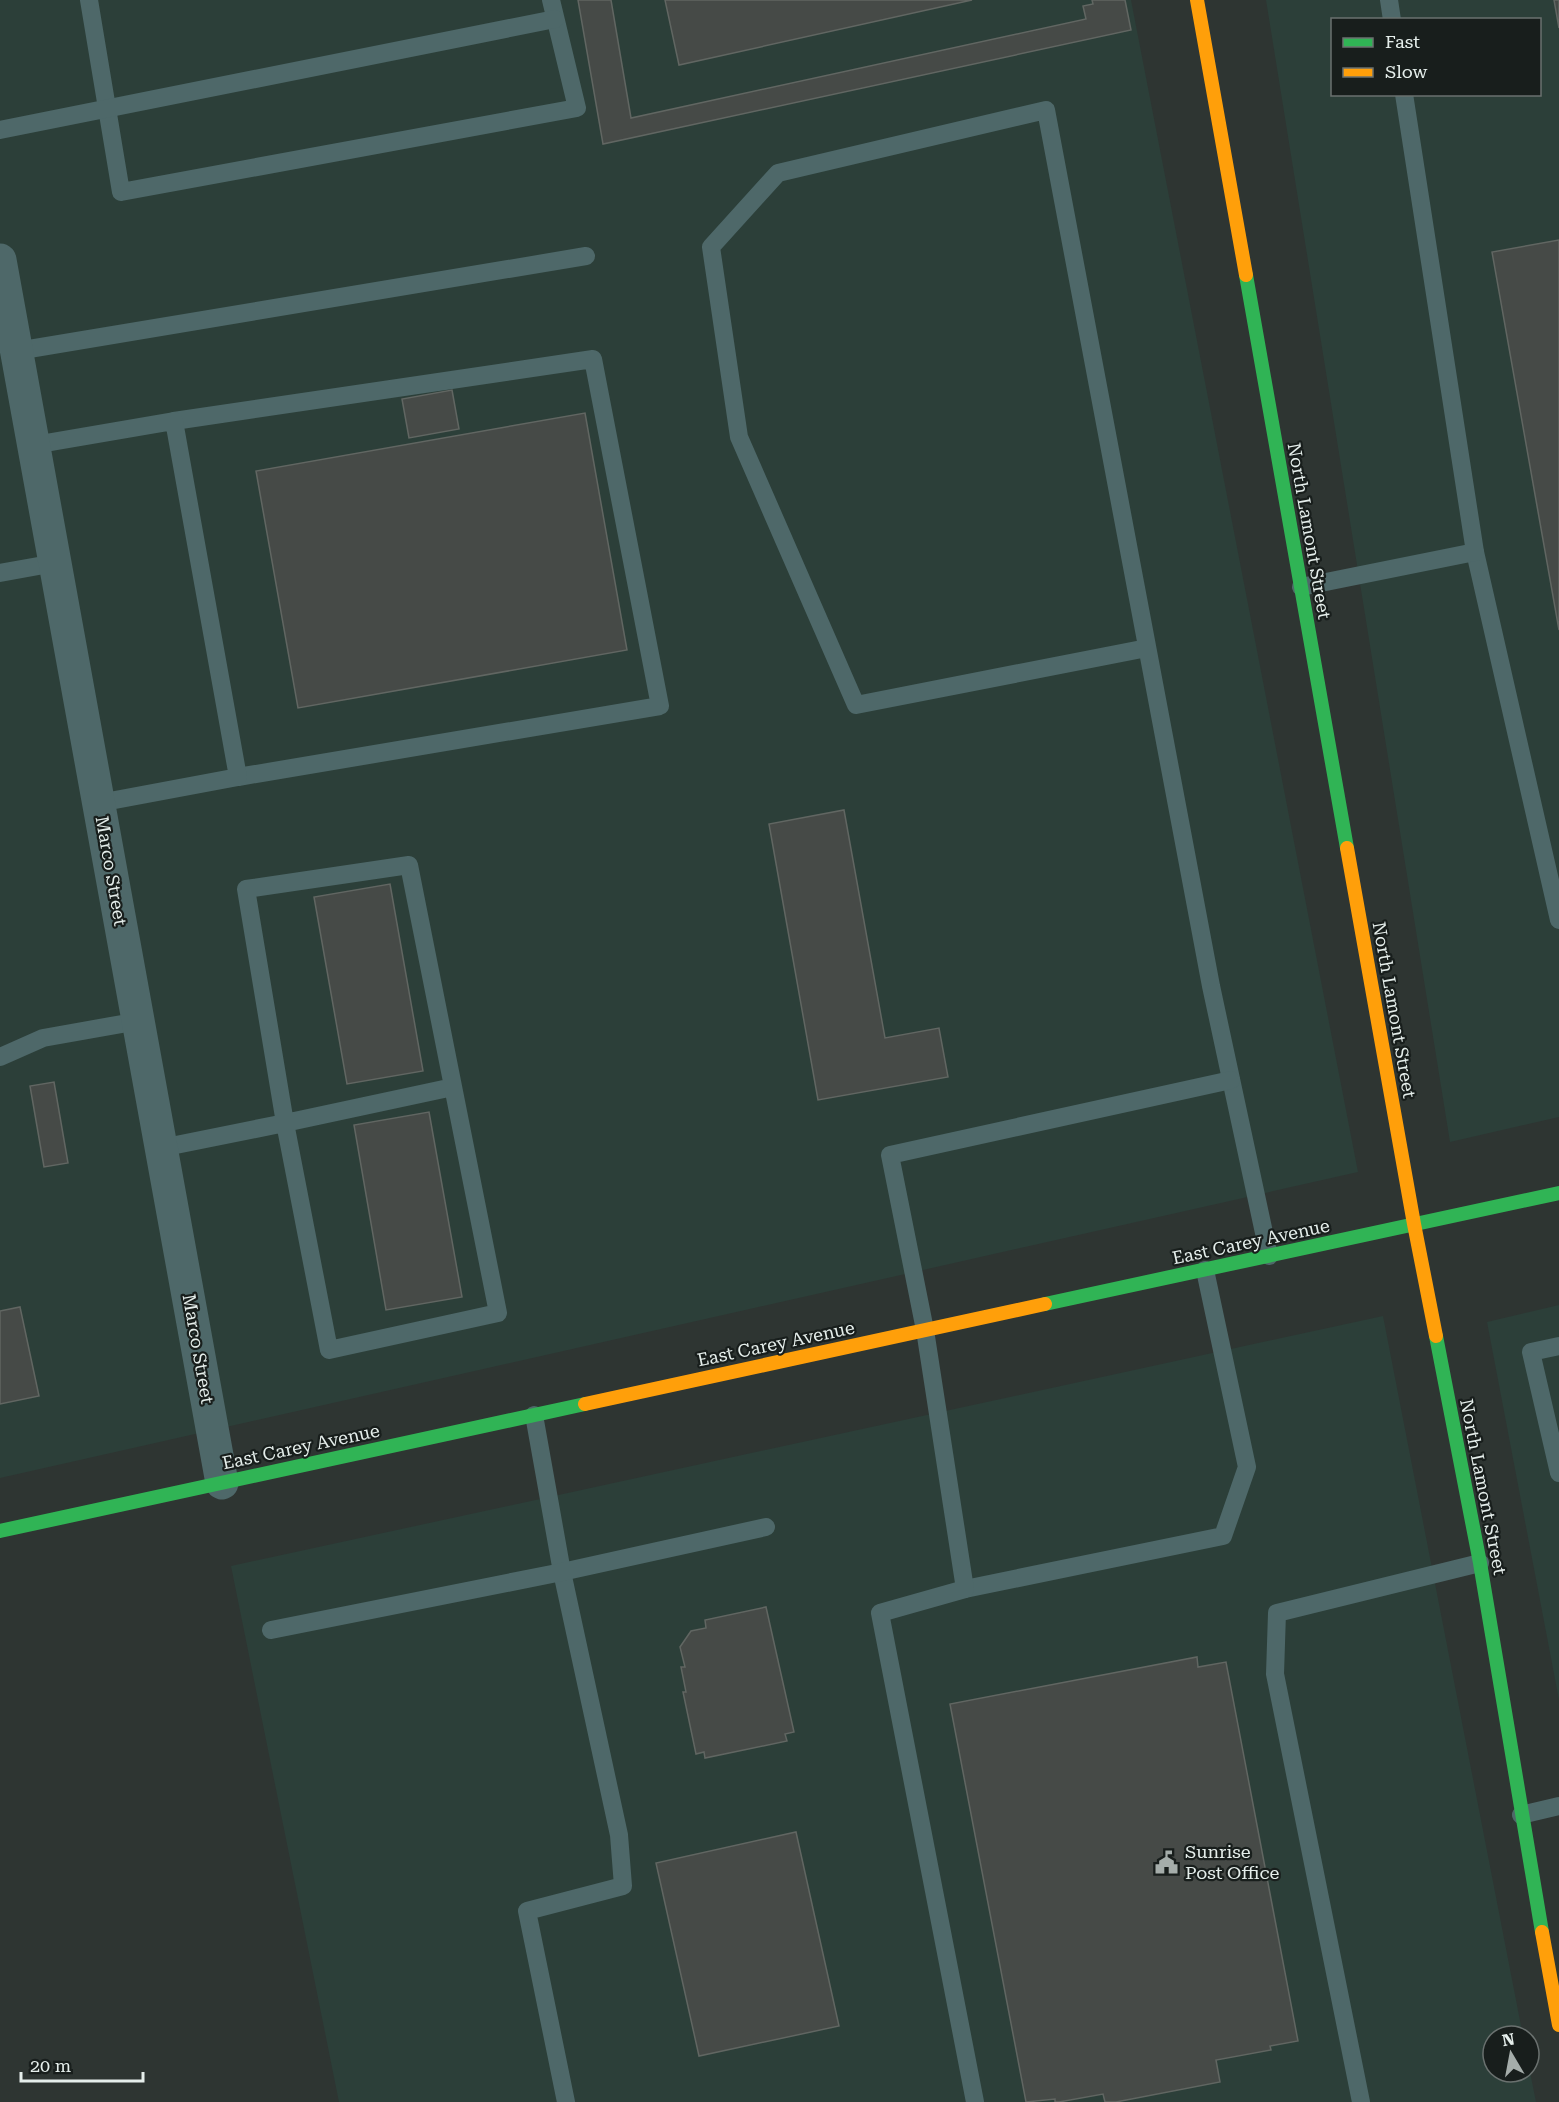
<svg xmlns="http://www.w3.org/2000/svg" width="1559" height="2102" font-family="'Roboto Serif',serif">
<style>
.built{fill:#2c3f39;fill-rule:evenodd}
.building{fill:#464a47;stroke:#616662;stroke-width:1.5}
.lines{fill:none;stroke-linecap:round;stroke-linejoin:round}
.lane{stroke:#4e6869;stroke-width:18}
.street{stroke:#4e6869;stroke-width:33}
.fast{stroke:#30b455;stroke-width:14}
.slow{stroke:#ff9f0a;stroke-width:14}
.labels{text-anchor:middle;stroke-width:4.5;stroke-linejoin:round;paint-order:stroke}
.street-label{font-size:18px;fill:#e5eeeb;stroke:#181e1c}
.poi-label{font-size:18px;fill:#e5eeeb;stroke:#181e1c;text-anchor:start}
</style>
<rect width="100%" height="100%" fill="#2e3532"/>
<g class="built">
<path d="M0 0H1131L1358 1172 0 1478Z"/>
<path d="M1266 0H1559V1117L1450 1142ZM1332 20H1540V94H1332Z"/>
<path d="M1559 1305V1700L1487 1322Z"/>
<path d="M1383 1316 1523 2036H1493V2072H1529V2067L1536 2102H339L231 1566Z"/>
</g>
<g class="building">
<path d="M578 0H611L631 118 1086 19 1083 6 1093 4 1092 0H1125L1131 30 603 144Z"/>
<path d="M665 0H972L679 65Z"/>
<path d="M1554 0H1559V28Z"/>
<path d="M1559 240V630L1492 252Z"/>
<path d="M452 390 459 429 409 438 402 399Z"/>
<path d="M585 413 627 650 298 708 256 471Z"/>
<path d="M844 810 885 1038 939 1028 948 1077 818 1100 769 824Z"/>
<path d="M390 884 423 1071 347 1084 314 897Z"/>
<path d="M54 1082 68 1163 44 1167 30 1086Z"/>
<path d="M429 1112 462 1297 386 1310 354 1125Z"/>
<path d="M20 1307 39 1396 0 1404V1311Z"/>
<path d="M766 1607 794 1732 785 1734 787 1741 705 1758 704 1752 696 1754 683 1692H686L681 1667H685L680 1647 691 1631 706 1628 705 1620Z"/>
<path d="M1197 1657 1198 1667 1226 1662 1298 2041 1270 2046 1271 2050 1216 2060 1220 2082 1116 2102H1105L1103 2094 1059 2102H1055V2099L1026 2102 950 1704Z"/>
<path d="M796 1832 839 2026 699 2056 656 1863Z"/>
</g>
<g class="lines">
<g class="lane">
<path d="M89 0 121 192 577 108 551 0"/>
<path d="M1389 0 1392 20"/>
<path d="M0 130 555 19"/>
<path d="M17 351 586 256"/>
<path d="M174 421 593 359 660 706 238 777"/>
<path d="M34 445 174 421 238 777 99 803"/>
<path d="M1475 552 1559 920"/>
<path d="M0 573 55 563"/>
<path d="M1301 587 1475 552 1404 94"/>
<path d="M1147 648 856 705 739 437 711 247 778 173 1046 110 1211 986 1269 1256"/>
<path d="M0 1057 43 1038 139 1021"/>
<path d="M161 1148 285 1123 246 889 409 865 498 1313 329 1350 285 1123 453 1087"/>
<path d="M1559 1346 1531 1352 1559 1473"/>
<path d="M534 1415 562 1572 619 1835 623 1886 527 1911 566 2102"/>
<path d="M965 1589 1223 1536 1247 1467 1205 1270"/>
<path d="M271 1630 562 1572 766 1527"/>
<path d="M1521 1815 1559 1806"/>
<path d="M975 2102 880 1613 965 1589 925 1330 890 1155 1231 1080"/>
<path d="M1361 2102 1275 1674 1277 1613 1480 1563"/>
</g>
<path class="street" d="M0 260 222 1483"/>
<g class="fast">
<path d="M1246 275 1347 848"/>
<path d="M1045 1304 1559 1193"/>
<path d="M1436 1336 1480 1563 1542 1932"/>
<path d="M0 1531 585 1404"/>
</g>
<g class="slow">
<path d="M1197 0 1246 275"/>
<path d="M1347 848 1414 1224 1436 1336"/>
<path d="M585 1404 1045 1304"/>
<path d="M1542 1932 1559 2025"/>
</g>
</g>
<defs>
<symbol id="civic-bare" viewBox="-9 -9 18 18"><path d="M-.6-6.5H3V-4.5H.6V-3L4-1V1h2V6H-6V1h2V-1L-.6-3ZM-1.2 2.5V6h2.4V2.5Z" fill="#a5adaa" stroke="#181e1c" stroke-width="2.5" paint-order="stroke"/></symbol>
</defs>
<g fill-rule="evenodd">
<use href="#civic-bare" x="1150" y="1846" width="33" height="33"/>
</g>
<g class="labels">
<g class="street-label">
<text transform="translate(1309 531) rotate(80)" y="6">North Lamont Street</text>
<text transform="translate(111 871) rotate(80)" y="6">Marco Street</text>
<text transform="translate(1394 1010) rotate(80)" y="6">North Lamont Street</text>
<text transform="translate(1251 1242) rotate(-12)" y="6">East Carey Avenue</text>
<text transform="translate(776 1344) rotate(-12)" y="6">East Carey Avenue</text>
<text transform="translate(198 1349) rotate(80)" y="6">Marco Street</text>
<text transform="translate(301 1447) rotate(-12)" y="6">East Carey Avenue</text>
<text transform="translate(1483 1487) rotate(79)" y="6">North Lamont Street</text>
</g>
<g class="poi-label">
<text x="1185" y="1858">Sunrise<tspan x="1185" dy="21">Post Office</tspan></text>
</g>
</g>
<rect x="1331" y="18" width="210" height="78" fill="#181e1c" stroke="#6a716f" stroke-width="1.5"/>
<rect x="1343" y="38" width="30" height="9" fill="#30b455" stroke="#6a716f" stroke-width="1.5"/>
<text x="1385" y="48" font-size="18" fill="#e5eeeb">Fast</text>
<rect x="1343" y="68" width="30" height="9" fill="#ff9f0a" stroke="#6a716f" stroke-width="1.5"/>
<text x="1385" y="78" font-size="18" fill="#e5eeeb">Slow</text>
<g transform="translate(1511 2054) rotate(350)"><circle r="28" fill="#181e1c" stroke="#6a716f" stroke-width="1.5"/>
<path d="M0-4.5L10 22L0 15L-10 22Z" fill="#a5adaa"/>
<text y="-9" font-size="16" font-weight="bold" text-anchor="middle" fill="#e5eeeb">N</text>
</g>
<path d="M21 2072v9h122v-9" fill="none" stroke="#e5eeeb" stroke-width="3"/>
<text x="30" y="2072" font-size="18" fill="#e5eeeb" stroke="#181e1c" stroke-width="4.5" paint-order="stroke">20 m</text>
</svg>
